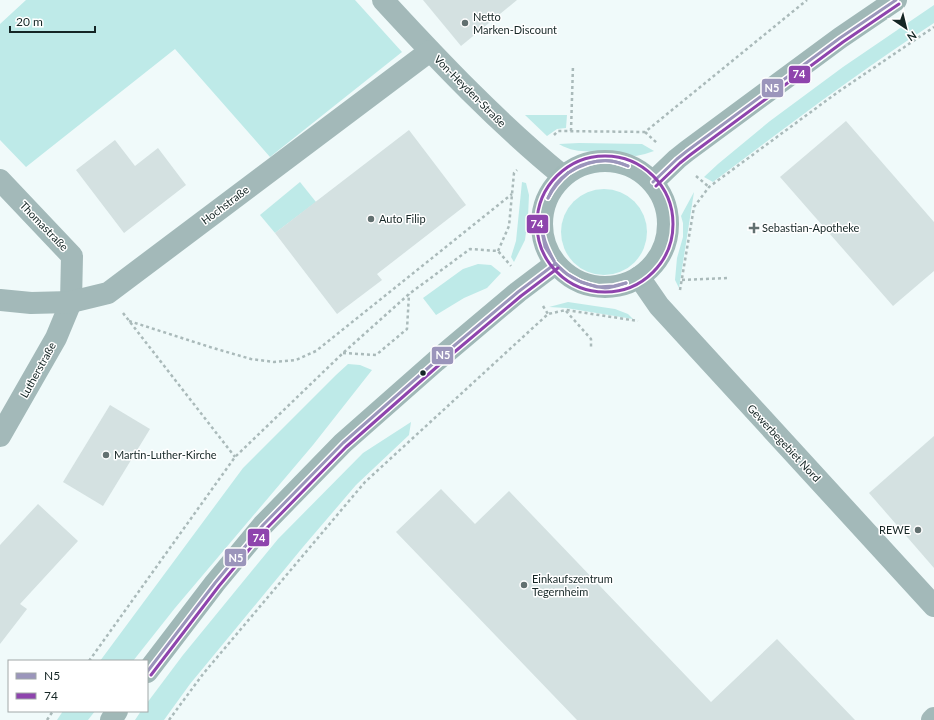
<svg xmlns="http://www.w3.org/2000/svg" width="934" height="720" font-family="Lato,sans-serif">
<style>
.grass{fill:#beeae8}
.building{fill:#d4e1e1}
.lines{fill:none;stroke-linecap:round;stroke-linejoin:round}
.path{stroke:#aababa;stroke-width:2.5;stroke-dasharray:3 3;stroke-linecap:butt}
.minor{stroke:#a3b9b9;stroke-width:22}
.secondary{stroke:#a0b8b7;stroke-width:22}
.bus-1-casing{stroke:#fff;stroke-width:6}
.bus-2-casing{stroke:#fff;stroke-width:6}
.bus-1{stroke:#9b95bb;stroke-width:3}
.bus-2{stroke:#8e44ad;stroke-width:3}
.poi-dot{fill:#627070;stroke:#fff;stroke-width:1.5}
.bus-dot{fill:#152625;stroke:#fff;stroke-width:1.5}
.labels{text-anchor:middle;stroke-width:3;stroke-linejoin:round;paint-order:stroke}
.poi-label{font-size:11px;fill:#152625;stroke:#fff;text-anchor:start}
.street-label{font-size:11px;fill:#152625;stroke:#fff}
.line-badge{stroke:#fff;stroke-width:1.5}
.badge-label{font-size:11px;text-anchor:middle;font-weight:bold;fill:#fff}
</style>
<rect width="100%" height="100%" fill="#f0fafa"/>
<g class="grass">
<path d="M26 0H355L402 52 270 157 175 49 26 167 0 140V24Z"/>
<path d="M934 5V23C858 72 786 127 713 182L704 177 718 164 770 121 843 67Z"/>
<path d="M525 115H567L566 128 557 129 547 136Z"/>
<path d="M579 143 642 144 654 151C648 153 642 155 636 156 630 156 623 153 617 152 595 149 579 156 559 144Z"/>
<path d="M300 182 316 202 275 233 260 215Z"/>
<path d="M522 182 526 183 529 195 528 217 525 240 514 262 511 257 516 241Z"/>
<circle cx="604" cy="232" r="43"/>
<path d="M694 192 679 288 675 280 677 258 683 237V223L681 216Z"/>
<path d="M478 264 491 265 501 273 487 288 464 298 436 315 423 298 463 269Z"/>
<path d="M568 302 615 309 628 314 633 319 566 308 549 307Z"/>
<path d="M348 364 360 365 372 370 313 445 175 608 133 661H100L243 468 336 375Z"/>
<path d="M411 422 409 435 356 485 303 547 190 684 164 720H135L141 711H147V703L183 655 278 539 363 453Z"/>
<path d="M63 711H95L88 720H57Z"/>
</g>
<g class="building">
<path d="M423 0H517L461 46Z"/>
<path d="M846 121 934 222V271L893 306 780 177Z"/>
<path d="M409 130 466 205 377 274 382 280 337 314 275 233Z"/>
<path d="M115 140 135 166 158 148 186 185 124 233 76 170Z"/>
<path d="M110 405 150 429 103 506 63 482Z"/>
<path d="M934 436V568L869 493Z"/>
<path d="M441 489 475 524 509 491 711 702 777 639 855 720H577L396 532Z"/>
<path d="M38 504 78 541 20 604 27 609 0 644V545Z"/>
</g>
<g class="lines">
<g class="path">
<path d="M571 131 573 65"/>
<path d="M645 132 657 143"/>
<path d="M554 135 558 131 645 132 807 0"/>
<path d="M696 176 709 187"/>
<path d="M498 251 509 226 514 173 517 170"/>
<path d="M682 280 727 278"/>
<path d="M680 290 694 207 709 187 838 92 934 27"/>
<path d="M543 306 548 314"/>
<path d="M566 311 591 339V348"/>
<path d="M123 313 235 457"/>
<path d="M129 321 213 348 251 359 274 362 296 360 316 351 512 194"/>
<path d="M343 353 376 355 407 329 409 294"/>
<path d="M89 661 235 457 343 353 409 294 470 249 498 251 511 266"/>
<path d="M47 720 53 711"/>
<path d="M169 720 203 674 365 482 548 314 566 310 638 321"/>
</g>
<g class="minor">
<path d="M383 0C440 62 498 123 563 176"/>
<path d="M0 180 72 256 71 302 56 338 0 436"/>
<path d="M639 277 659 306 934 606"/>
<path d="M0 300 31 303 71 302 108 293 430 51"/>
<path d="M932 720 934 718"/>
</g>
<g class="secondary">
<circle cx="605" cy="224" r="63"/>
<path d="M653 182 677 159 687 151 840 38 896 0"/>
<path d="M147 672 215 583 263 525 343 443 436 361 518 292 555 264"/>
<path d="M111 720 117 711"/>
</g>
<defs>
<g id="bus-1">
<path d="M568 173C585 160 608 157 628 166"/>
<path d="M568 173C581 165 596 159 612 161 617 162 623 164 628 166"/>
<path d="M653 182 677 159 687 151 840 38 896 0"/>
<path d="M548 198C552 188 559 179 568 173"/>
<path d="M548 198C553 188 560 180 568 173"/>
<path d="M542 220C541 235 547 248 554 261"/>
<path d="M542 220 541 227 545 247 554 261"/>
<path d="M555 263 567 274 581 282 597 287 614 286 626 283"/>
<path d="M555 263C566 276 579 283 595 286 599 287 602 288 605 288 612 288 620 285 626 283"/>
<path d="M147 672 215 583 263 525 343 443 436 361 518 292 555 264"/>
</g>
<g id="bus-2">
<circle cx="605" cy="224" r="68"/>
<path d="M656 186 680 163 690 155 843 42 899 4"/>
<path d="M151 675 219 586 267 528 346 447 439 365 521 296 558 268"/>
</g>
</defs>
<use href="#bus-1" class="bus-1-casing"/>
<use href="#bus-2" class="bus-2-casing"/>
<use href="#bus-1" class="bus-1"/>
<use href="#bus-2" class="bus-2"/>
</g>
<g class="poi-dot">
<circle cx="465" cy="23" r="4"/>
<circle cx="371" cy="219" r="4"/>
<path d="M752 222h4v4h4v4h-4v4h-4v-4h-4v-4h4z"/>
<circle cx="106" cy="455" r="4"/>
<circle cx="918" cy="530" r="4"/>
<circle cx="524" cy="585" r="4"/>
</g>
<circle class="bus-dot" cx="423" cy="373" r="3.5"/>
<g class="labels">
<g class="poi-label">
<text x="473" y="21">Netto<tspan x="473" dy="13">Marken-Discount</tspan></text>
<text x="379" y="223">Auto Filip</text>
<text x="762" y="232">Sebastian-Apotheke</text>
<text x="114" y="459">Martin-Luther-Kirche</text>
<text x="910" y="534" text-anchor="end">REWE</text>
<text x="532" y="583">Einkaufszentrum<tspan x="532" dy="13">Tegernheim</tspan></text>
</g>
<g class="street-label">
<text transform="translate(470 91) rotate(45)" y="4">Von-Heyden-Straße</text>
<text transform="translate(225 205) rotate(-37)" y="4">Hochstraße</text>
<text transform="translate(44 226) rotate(46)" y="4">Thomastraße</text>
<text transform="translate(38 370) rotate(-61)" y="4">Lutherstraße</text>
<text transform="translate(784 443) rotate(47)" y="4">Gewerbegebiet Nord</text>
</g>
</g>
<g class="line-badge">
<rect x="788" y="65" width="23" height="19" rx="4" fill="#8e44ad"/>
<rect x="761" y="78" width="23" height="20" rx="4" fill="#9b95bb"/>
<rect x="526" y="214" width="23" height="20" rx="4" fill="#8e44ad"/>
<rect x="431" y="346" width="23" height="19" rx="4" fill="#9b95bb"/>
<rect x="247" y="528" width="23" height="19" rx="4" fill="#8e44ad"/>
<rect x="224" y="548" width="23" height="19" rx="4" fill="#9b95bb"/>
</g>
<g class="badge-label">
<text x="799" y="78">74</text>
<text x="772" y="92">N5</text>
<text x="537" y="228">74</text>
<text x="443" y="359">N5</text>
<text x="259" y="542">74</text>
<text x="236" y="562">N5</text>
</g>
<rect x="8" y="660" width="140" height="52" fill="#ffffff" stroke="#a1a8a8"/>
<rect x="16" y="673" width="20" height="6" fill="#9b95bb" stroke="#a1a8a8"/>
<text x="44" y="680" font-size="12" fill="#152625">N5</text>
<rect x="16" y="693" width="20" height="6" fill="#8e44ad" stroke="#a1a8a8"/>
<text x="44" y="700" font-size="12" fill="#152625">74</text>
<g transform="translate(906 28) rotate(145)" stroke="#ffffff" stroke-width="3" paint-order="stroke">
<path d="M0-3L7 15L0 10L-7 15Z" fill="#152625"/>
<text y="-6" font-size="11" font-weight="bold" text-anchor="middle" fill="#152625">N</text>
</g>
<path d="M10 26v6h85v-6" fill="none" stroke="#152625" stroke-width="2"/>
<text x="16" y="26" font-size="12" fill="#152625" stroke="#ffffff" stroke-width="3" paint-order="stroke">20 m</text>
</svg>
